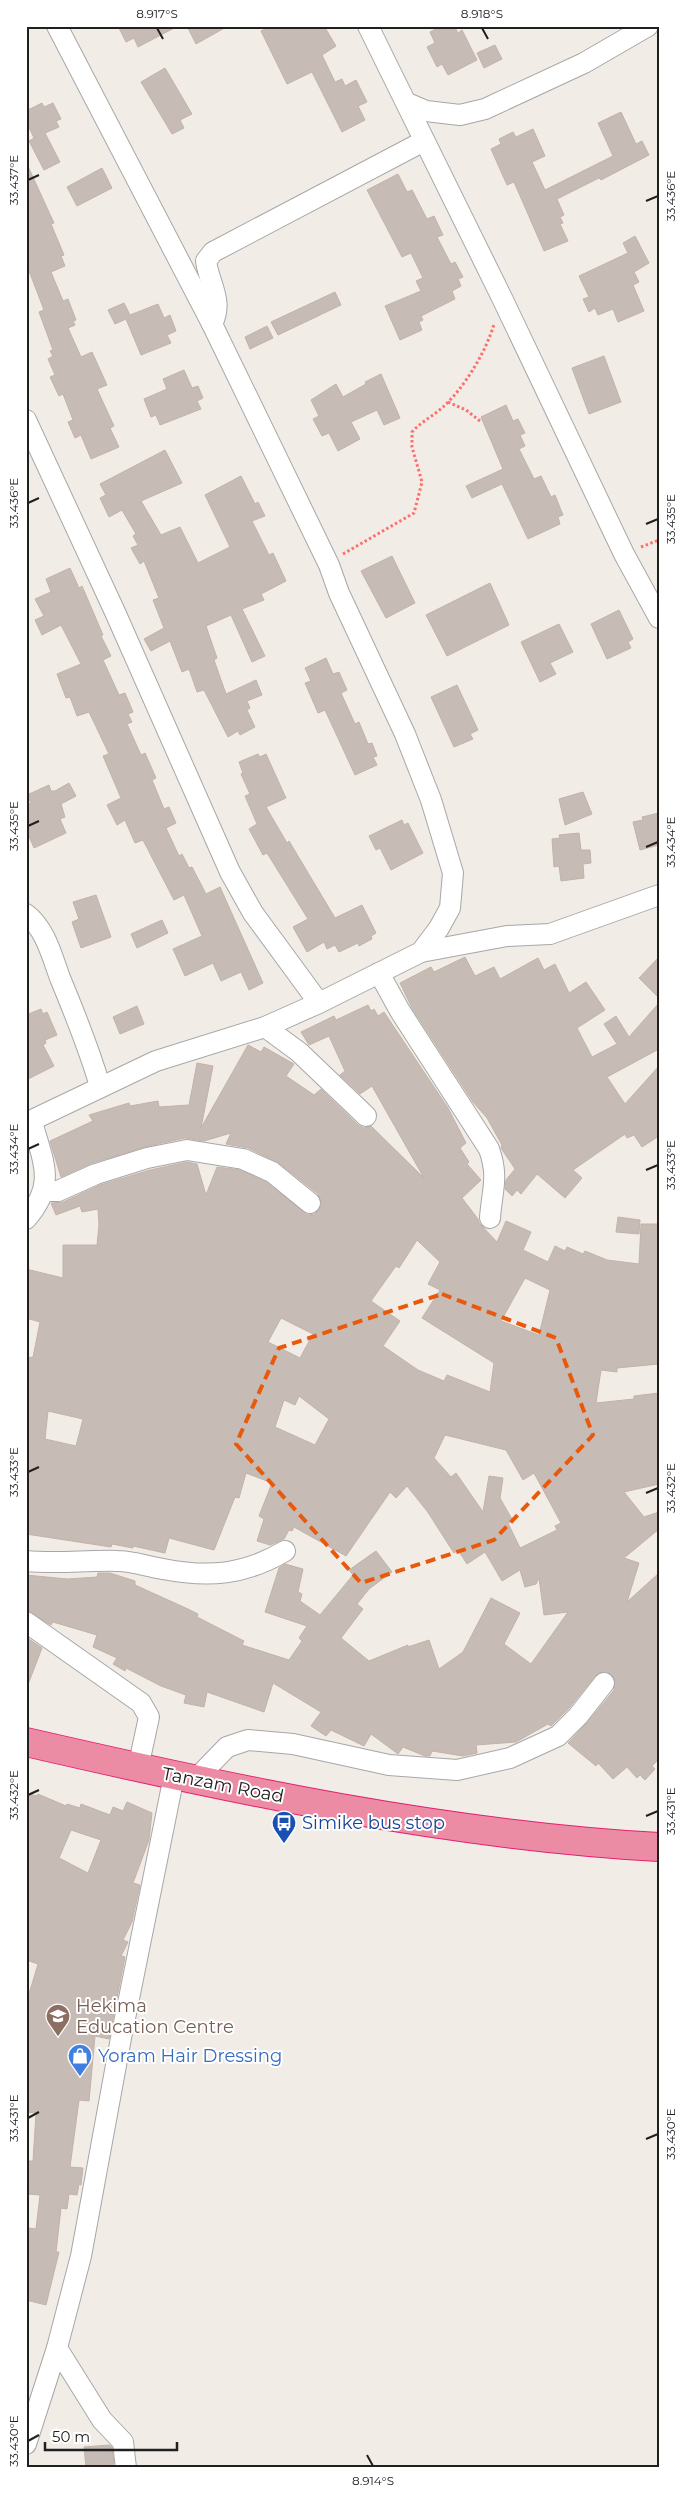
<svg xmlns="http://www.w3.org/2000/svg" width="685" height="2494" font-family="Montserrat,sans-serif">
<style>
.building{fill:#c6bcb5;stroke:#c4b2a8;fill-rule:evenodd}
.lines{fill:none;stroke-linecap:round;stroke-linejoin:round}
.street-casing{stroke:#a7a7a7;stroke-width:22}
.highway-casing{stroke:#e41f71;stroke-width:30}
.path{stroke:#ff6e6a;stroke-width:3;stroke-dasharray:2.5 2.5;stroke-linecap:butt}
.street{stroke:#fff;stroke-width:20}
.highway{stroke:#ec8ba4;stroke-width:28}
.marked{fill:none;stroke:#e8590c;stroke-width:4;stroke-dasharray:10 6;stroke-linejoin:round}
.ticks{fill:none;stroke:#202020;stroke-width:2}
.labels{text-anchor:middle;stroke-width:4;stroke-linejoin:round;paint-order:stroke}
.street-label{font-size:18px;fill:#202020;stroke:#fff}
.transit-label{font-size:18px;fill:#164399;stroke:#fff;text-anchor:start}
.education-label{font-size:18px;fill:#785e54;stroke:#fff;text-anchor:start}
.shop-label{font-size:18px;fill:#366cbe;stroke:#fff;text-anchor:start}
.neatline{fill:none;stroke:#202020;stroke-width:2}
.ticks-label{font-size:12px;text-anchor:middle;fill:#202020}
</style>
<rect width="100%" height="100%" fill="#f1ede6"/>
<g class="building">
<path d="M118 26H178L138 47 134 38 126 42Z"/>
<path d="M187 26H228L196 44Z"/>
<path d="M272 26H324L336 46 322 55 335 82 342 79 345 86 356 80 367 102 358 106 365 120 342 132 312 72 287 84 261 31Z"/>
<path d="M442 26H454L458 33 462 30 477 60 448 75 442 64 437 67 427 47 435 43 430 32Z"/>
<path d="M495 45 502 59 484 68 477 53Z"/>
<path d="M165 68 192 114 180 120 184 128 172 134 141 82Z"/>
<path d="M42 103 44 107 53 103 61 119 56 121 59 127 45 133 60 162 44 170 29 141 36 137 34 138 26 121V111Z"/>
<path d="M621 112 636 144 642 141 649 155 601 180 599 178 557 199 564 215 560 217 563 223 560 224 568 241 544 251 514 182 507 185 491 149 501 144 499 139 513 132 516 137 533 129 545 156 532 162 545 190 613 156 598 123Z"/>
<path d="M26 162 54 223 51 224 64 255 61 256 65 266 51 272 63 301 68 299 76 320 73 321 75 325 68 328 81 357 92 352 107 385 97 389 114 426 110 428 119 447 91 459 81 435 75 438 68 422 73 420 63 394 59 396 50 377 55 375 48 359 53 356 50 351 53 350 39 312 44 310 26 263Z"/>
<path d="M102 168 112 188 77 206 67 187Z"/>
<path d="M398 174 407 192 412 190 427 219 434 216 443 235 437 237 451 264 455 262 463 277 458 279 461 286 452 291 455 299 421 316 423 320 419 322 422 330 400 340 385 306 421 291 416 281 423 278 411 253 402 257 367 190Z"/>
<path d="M635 236 649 263 634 272 639 282 633 285 644 311 618 322 613 309 598 315 595 308 589 312 583 299 589 297 579 276 628 253 623 243Z"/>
<path d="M335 292 341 305 278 335 271 322Z"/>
<path d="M124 303 130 315 158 304 164 318 170 315 176 331 167 335 171 343 141 355 126 319 115 324 108 310Z"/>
<path d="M267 326 273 338 250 349 245 337Z"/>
<path d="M604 356 621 402 589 414 572 368Z"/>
<path d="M184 370 192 388 198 386 203 398 197 401 201 409 160 425 156 415 151 417 144 399 167 389 163 379Z"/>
<path d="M381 374 400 418 384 425 377 410 351 422 360 439 338 451 329 433 322 436 313 419 319 416 311 400 336 384 343 397 366 384 365 382Z"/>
<path d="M506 405 513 421 518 419 525 433 520 435 525 446 519 449 534 479 541 476 551 497 555 495 563 515 558 517 560 524 528 539 502 484 472 498 466 486 503 469 481 417Z"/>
<path d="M165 450 182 483 141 501 161 535 180 527 198 563 230 547 205 495 241 476 255 504 258 502 265 516 252 521 269 555 273 553 286 581 261 594 264 600 242 609 265 656 252 662 231 615 206 626 217 658 214 660 226 694 256 680 262 695 247 701 250 708 247 710 255 727 240 735 238 731 228 737 204 690 197 692 189 669 182 672 170 641 151 651 144 639 164 628 153 600 159 598 144 561 140 564 131 548 138 545 133 536 136 534 122 510 109 517 100 498 106 495 100 484Z"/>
<path d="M392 556 415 603 386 618 361 571Z"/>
<path d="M70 568 79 588 82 586 103 635 101 636 111 656 103 660 119 695 125 693 133 712 128 714 132 722 127 724 141 755 145 753 156 778 152 780 164 809 169 807 176 823 166 828 179 856 182 854 189 868 192 867 206 894 220 887 263 983 249 990 241 972 221 981 213 963 185 976 173 949 202 936 184 895 174 900 143 840 135 843 125 820 117 825 107 805 121 798 103 756 109 754 89 712 77 716 70 697 66 698 57 674 81 664 61 625 42 635 35 620 44 616 35 599 51 592 46 579Z"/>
<path d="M490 583 509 625 447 656 426 615Z"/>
<path d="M619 610 633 639 628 642 631 648 607 659 591 624Z"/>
<path d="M559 624 573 652 550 663 556 674 540 682 521 642Z"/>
<path d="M326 658 333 674 339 672 347 690 341 693 355 724 359 722 368 744 372 743 377 756 373 757 377 765 355 775 325 710 318 713 305 683 311 681 305 668Z"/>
<path d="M457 685 478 730 470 734 473 739 454 747 431 697Z"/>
<path d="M258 754 260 757 266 754 286 798 266 807 287 843 289 841 335 918 362 905 376 933 371 936 372 939 359 946 358 943 339 952 335 945 327 949 324 942 307 952 293 927 308 919 267 853 263 855 249 829 257 824 245 796 250 794 241 774 243 773 239 762Z"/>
<path d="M69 783 76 796 61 804 65 817 60 819 66 833 34 848 26 829V805L31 803 27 795 49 785 51 791H55Z"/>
<path d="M583 792 592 814 565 825 559 799Z"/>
<path d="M659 813V845L640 850 633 822 643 820 642 817Z"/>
<path d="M402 820 404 825 408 823 423 853 391 870 380 848 376 850 369 836Z"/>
<path d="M579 833 581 850H590L591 863 583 864 584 878 561 881 559 866 554 867 552 839 560 838 559 835Z"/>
<path d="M96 895 111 937 81 948 72 922 79 919 73 902Z"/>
<path d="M162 920 168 933 137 948 131 934Z"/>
<path d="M465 957 475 976 494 967 500 979 538 958 544 970 555 964 569 993 586 982 605 1010 577 1028 592 1057 617 1044 604 1024 616 1016 629 1037 659 1003V1049L607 1077 625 1104 659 1066V1136L642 1147 634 1135 627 1138 625 1134 573 1170 582 1178 565 1198 537 1174 521 1194 517 1190 512 1196 505 1189 506 1180 515 1169 501 1148 502 1145 487 1118 473 1102 412 1008 400 983 431 967 434 972Z"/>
<path d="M659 957V998L639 978Z"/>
<path d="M368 1005 371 1011 374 1009 378 1016 384 1012 448 1108 466 1143 460 1148 469 1162 467 1164 481 1180 462 1198 478 1219 479 1223 497 1242 506 1221 531 1232 523 1250 548 1262 555 1246 565 1251 567 1247 583 1254 585 1251 607 1260 639 1264 641 1224H659V1364L617 1368V1372L601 1370 596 1403 634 1399V1396L659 1393V1484L624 1492 644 1517 659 1512V1529L624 1558 639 1563 627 1602 659 1573V1759L652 1766 655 1769 645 1780 640 1775 637 1778 627 1767 613 1779 598 1763 596 1766 568 1743 587 1723 614 1690 615 1679 606 1671 595 1676 569 1708 551 1726 548 1724 516 1742 476 1745 477 1753 463 1756 432 1751 430 1756H425L403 1747 398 1754 371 1734 364 1746 331 1730 326 1736 311 1726 321 1712 273 1683 264 1712 207 1692 204 1707 184 1703 186 1695 161 1686 126 1668 125 1671 113 1664 117 1658 93 1647 97 1635 53 1622 51 1625 26 1610V1575L67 1579 97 1577 98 1573H110L135 1581V1585L188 1609 198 1614 197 1617 244 1641 242 1645 289 1660 302 1641 299 1638 307 1626 265 1612 279 1568 285 1564 303 1569 298 1592 302 1594 300 1601 320 1615 353 1575 349 1570 376 1551 392 1572 369 1589 357 1604 363 1609 341 1638 369 1661 408 1645V1647L429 1640 439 1669 463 1652 491 1598 520 1613 504 1644 531 1664 568 1612 544 1615 539 1578 536 1584 525 1587 520 1570 502 1581 485 1552 467 1564 458 1550 454 1553 427 1511 407 1486 396 1498 390 1492 346 1556 294 1527 292 1531 289 1530 284 1539 270 1545 257 1541 264 1519 259 1516 272 1483 246 1473 239 1498 235 1497 214 1550 169 1538 165 1553 133 1546V1548L112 1544 111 1547 26 1534V1358L33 1357 40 1322 26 1318V1269L63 1278V1245H97L99 1225 98 1209 82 1212 80 1206 56 1215 51 1203 63 1202 100 1185 150 1170 187 1162 197 1164 206 1195 217 1167 240 1170 266 1182 308 1215 315 1214 322 1204 318 1194 279 1163 248 1148 226 1144 231 1133 204 1141 185 1138 144 1147 92 1163 61 1177 50 1141 93 1121 89 1115 129 1103 130 1106 158 1101 159 1107 189 1105 197 1063 213 1066 201 1128 248 1045 261 1052 264 1047 294 1064 286 1076 314 1095 321 1089 358 1125 364 1128 371 1126 424 1178 372 1086 360 1094 340 1075 345 1071 329 1036 309 1045 301 1032 334 1016 336 1020ZM417 1240 440 1262 428 1284 440 1290 422 1318 494 1363 490 1392 447 1375 444 1381 418 1370 383 1346 400 1321 371 1301 396 1266 399 1268ZM525 1278 550 1290 539 1335 501 1321ZM281 1318 313 1334 300 1358 268 1342ZM299 1396 329 1419 315 1445 275 1427 284 1400 295 1405ZM48 1411 83 1419 76 1446 45 1439ZM445 1435 506 1450 523 1480 534 1473 561 1523 555 1526 557 1530 520 1548 508 1523 513 1521 500 1498 503 1478 489 1476 483 1512 456 1473 451 1477 434 1458Z"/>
<path d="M137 1006 144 1024 120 1034 113 1017Z"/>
<path d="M41 1009 43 1014 47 1012 57 1035 45 1040 46 1043 43 1045 54 1066 26 1080V1015Z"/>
<path d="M618 1217 640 1220 639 1234 616 1232Z"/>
<path d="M26 1637 42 1648 27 1687H26Z"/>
<path d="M26 1793 37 1796 38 1794 66 1806 67 1804 80 1808 81 1804 110 1815 113 1807 123 1811 127 1802 152 1813 149 1840 133 1883 140 1885 132 1922 123 1940 128 1942 121 1956 125 1957 109 2039 95 2036 89 2101 79 2100 70 2167 83 2168 81 2185 79 2184 77 2195 69 2194 67 2209 61 2208 56 2252H59L46 2305 26 2300V2249L29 2228 36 2229 40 2195 28 2194 29 2184H26L27 2161H33L36 2113 26 2112V1994H29L38 1964 26 1960ZM71 1830 101 1840 88 1873 59 1858Z"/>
<path d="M109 2445 112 2447 114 2464 110 2465V2468H86L84 2447Z"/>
</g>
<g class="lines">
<defs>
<g id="street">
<path d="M368 26 502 298 624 554 659 618"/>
<path d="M407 103 426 111 460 115 485 109 584 63 648 26"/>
<path d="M212 324C224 301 209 284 206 261L213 252 424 141"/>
<path d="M26 420 115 612 230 872 253 913 319 1003"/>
<path d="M26 914C45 928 52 956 60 978 75 1014 89 1049 100 1086"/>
<path d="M421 952 507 936 550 934 659 895"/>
<path d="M379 973 400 1011 489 1149C499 1177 492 1190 490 1218"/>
<path d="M265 1027 299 1052 366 1116"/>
<path d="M26 1123 156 1061 265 1027 319 1003 421 952 439 928 450 908 453 873 431 800 405 734 339 593 329 565 212 324 57 26"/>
<path d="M44 1191H58L96 1174 147 1158 187 1150 243 1159 272 1172 310 1203"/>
<path d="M26 1219C57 1184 43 1162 32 1122"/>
<path d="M26 1561C57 1564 87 1560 118 1561 133 1561 148 1567 163 1569 209 1578 244 1575 285 1551"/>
<path d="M26 1622 141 1703 149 1717 138 1768"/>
<path d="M195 1780 227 1747 248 1740 293 1744 389 1765 457 1770 510 1758 558 1736 578 1716 604 1683"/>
<path d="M57 2348 102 2420 123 2442 126 2468"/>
<path d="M26 2444 57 2348 81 2256 121 2038 174 1776"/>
</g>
<path id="highway" d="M26 1742C234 1790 446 1835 659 1847"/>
</defs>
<use href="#street" class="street-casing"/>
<use href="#highway" class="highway-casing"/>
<g class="path">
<path d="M448 402 466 410 480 421"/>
<path d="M641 547 659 540"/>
<path d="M343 554 414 513 422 482 412 447V432C421 422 433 416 443 407 464 388 486 352 494 324"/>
</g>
<use href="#street" class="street"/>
<use href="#highway" class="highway"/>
</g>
<path class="marked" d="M442 1294 556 1338 593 1435 494 1540 361 1583 236 1444 279 1348Z"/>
<path class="ticks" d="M157 28 163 39M482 28 488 39M28 180 39 175M646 201 658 196M28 503 39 498M646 524 658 519M28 826 39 821M646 847 658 842M28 1149 39 1144M646 1170 658 1165M28 1472 39 1467M646 1493 658 1488M28 1795 39 1790M646 1816 658 1811M28 2118 39 2112M646 2139 658 2134M28 2441 39 2435M367 2455 373 2466"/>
<defs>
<symbol id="bus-pin" viewBox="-11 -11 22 30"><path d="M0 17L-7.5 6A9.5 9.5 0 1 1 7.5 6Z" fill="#1a4fb4" stroke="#fff"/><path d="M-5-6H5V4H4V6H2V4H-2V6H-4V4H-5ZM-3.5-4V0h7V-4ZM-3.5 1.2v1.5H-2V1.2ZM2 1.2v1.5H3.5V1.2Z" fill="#fff"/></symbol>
<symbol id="school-pin" viewBox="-11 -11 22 30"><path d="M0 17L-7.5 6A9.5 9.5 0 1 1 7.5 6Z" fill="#8d6e63" stroke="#fff"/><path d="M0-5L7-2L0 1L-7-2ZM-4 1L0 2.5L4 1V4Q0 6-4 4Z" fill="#fff"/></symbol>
<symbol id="shop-pin" viewBox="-11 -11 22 30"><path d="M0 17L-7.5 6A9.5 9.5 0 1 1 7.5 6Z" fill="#3f7fe0" stroke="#fff"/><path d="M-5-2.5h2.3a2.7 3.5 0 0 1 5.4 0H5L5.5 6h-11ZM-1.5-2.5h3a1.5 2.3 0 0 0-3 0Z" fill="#fff"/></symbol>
</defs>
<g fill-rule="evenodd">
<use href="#bus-pin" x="270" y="1809" width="28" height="38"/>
<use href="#school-pin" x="44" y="2002" width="28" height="38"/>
<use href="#shop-pin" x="66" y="2042" width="28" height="38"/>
</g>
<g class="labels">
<g class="street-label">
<text transform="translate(223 1785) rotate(11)" y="6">Tanzam Road</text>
</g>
<g class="transit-label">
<text x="302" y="1829">Simike bus stop</text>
</g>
<g class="education-label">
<text x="76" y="2012">Hekima<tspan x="76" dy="21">Education Centre</tspan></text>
</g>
<g class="shop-label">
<text x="98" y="2062">Yoram Hair Dressing</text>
</g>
</g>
<rect width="685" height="2494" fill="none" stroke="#ffffff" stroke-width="55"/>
<path d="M45 2442v8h132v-8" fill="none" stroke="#202020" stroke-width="2.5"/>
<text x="52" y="2442" font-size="15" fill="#202020" stroke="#ffffff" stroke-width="4" paint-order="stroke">50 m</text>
<rect x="28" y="28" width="630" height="2438" class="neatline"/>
<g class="ticks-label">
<text x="157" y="18">8.917°S</text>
<text x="482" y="18">8.918°S</text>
<text transform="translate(14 180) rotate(-90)" y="4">33.437°E</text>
<text transform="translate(671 196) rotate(-90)" y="4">33.436°E</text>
<text transform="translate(14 503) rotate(-90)" y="4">33.436°E</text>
<text transform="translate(671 519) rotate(-90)" y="4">33.435°E</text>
<text transform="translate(14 826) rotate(-90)" y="4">33.435°E</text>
<text transform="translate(671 842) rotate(-90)" y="4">33.434°E</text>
<text transform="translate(14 1149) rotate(-90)" y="4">33.434°E</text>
<text transform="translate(671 1165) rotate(-90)" y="4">33.433°E</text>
<text transform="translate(14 1472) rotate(-90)" y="4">33.433°E</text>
<text transform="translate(671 1488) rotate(-90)" y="4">33.432°E</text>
<text transform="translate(14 1795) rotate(-90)" y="4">33.432°E</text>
<text transform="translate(671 1811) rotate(-90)" y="4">33.431°E</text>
<text transform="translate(14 2118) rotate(-90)" y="4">33.431°E</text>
<text transform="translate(671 2134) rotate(-90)" y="4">33.430°E</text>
<text transform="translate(14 2441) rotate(-90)" y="4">33.430°E</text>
<text x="373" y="2485">8.914°S</text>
</g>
</svg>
